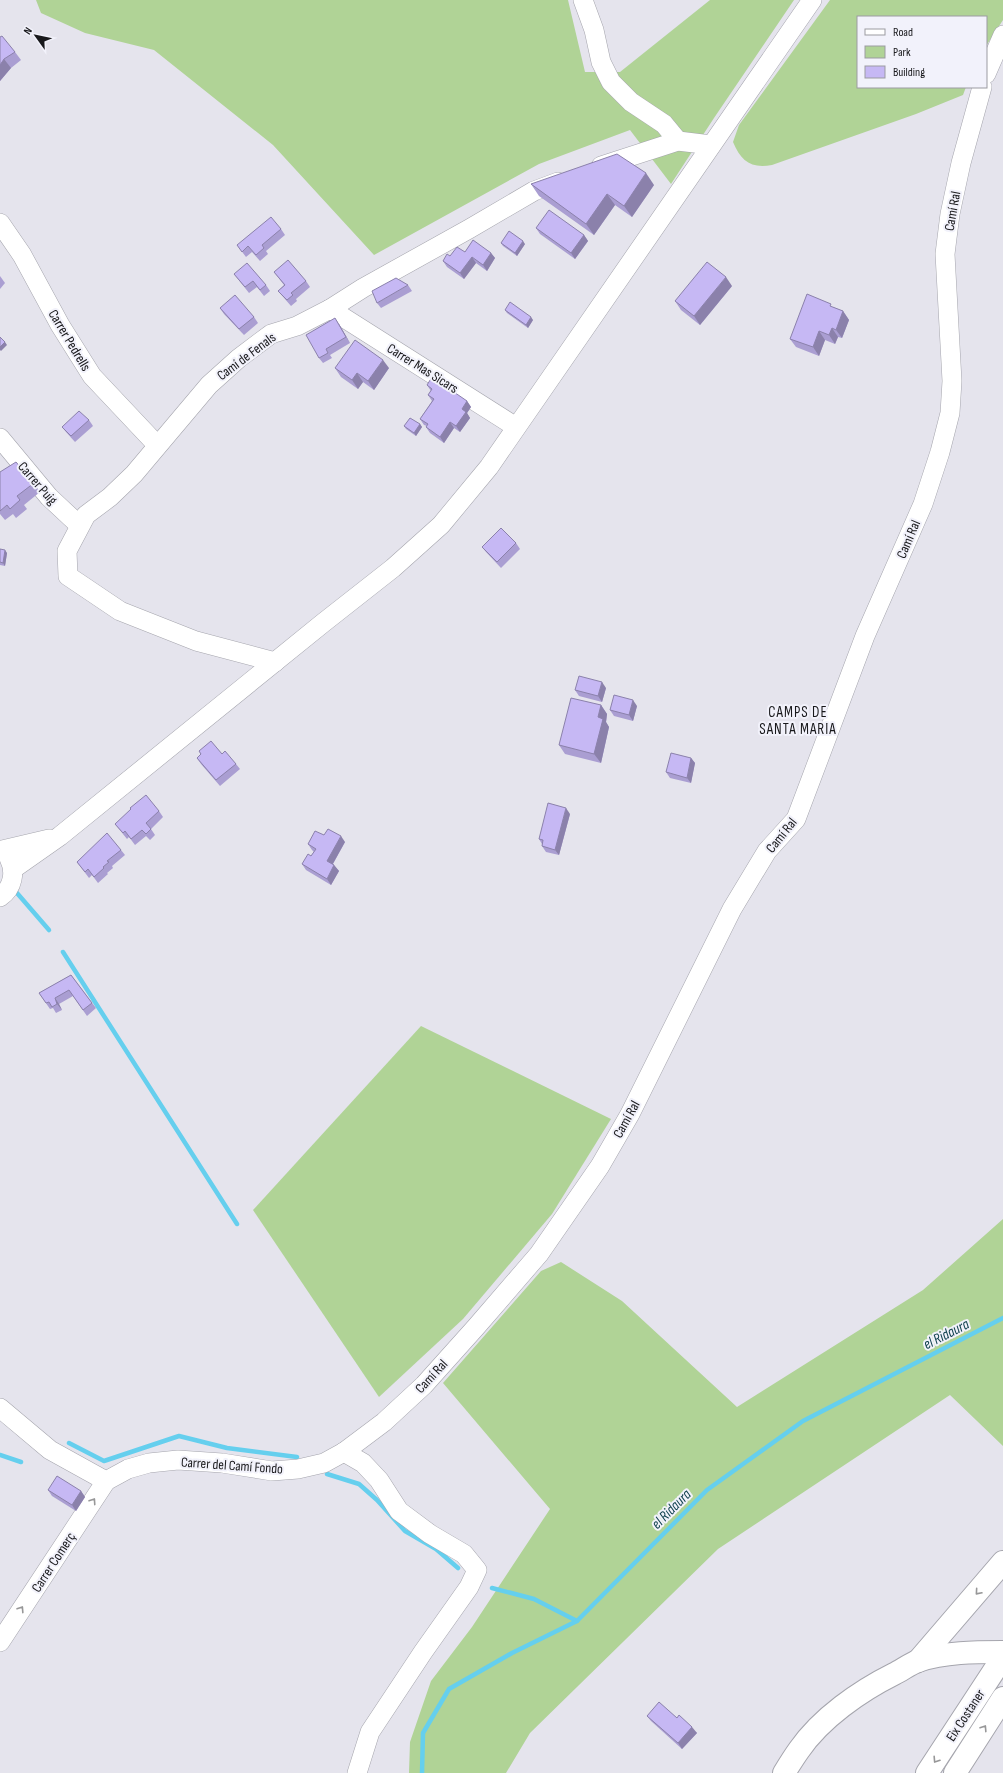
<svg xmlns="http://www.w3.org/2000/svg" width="1003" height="1773" font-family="'Sofia Sans Condensed',sans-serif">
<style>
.green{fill:#b0d396}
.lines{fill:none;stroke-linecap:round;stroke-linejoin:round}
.stream{stroke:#65cfee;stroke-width:4.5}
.minor-casing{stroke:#a5a5ad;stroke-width:20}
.major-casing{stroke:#a5a5ad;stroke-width:24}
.highway-casing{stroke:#a5a5ad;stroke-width:24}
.minor{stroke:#fff;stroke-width:19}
.major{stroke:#fff;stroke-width:22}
.highway{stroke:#fff;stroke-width:22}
.wall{fill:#aa9ed2}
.shaded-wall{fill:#8b81ab}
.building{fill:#c6b8f4;stroke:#8b81ab}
.oneway{stroke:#979798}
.labels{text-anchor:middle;stroke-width:4;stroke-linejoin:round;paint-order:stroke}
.street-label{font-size:14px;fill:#18181b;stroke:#f2f2fb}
.neighbourhood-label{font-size:15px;letter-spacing:1px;fill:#18181b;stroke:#f2f2fb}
.water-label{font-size:15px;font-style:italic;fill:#12424f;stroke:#f2f2fb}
</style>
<rect width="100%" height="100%" fill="#e5e4ed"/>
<g class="green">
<path d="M36 0H568L585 72H620L710 0H794L714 118 671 184 630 130 539 164 374 255 273 145 154 50 85 33 41 13Z"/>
<path d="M830 0H1003V20L986 46V17H858V87H966L963 95 916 114 772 165C751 169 741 161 733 142L739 125Z"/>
<path d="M421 1026 611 1119 552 1214 463 1319 379 1397 253 1210Z"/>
<path d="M1003 1219V1446L950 1395 718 1549 530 1733 506 1773H409L410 1742 431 1681 472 1627 550 1509 443 1383 541 1271 561 1262 622 1301 737 1407 923 1290Z"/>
</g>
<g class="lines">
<g class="stream">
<path d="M17 893 49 930"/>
<path d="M63 952 237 1224"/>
<path d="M69 1443 104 1461 179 1436 227 1448 297 1457"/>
<path d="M0 1455 21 1462"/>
<path d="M327 1474 359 1484 377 1500 405 1531 436 1549 458 1568"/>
<path d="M492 1588 534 1599 577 1621"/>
<path d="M422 1773 423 1733 449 1689 512 1653 577 1621 707 1490 803 1421 1003 1318"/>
</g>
<defs>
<g id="minor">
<path d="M583 0 594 30 601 62 611 82 631 102 664 124 678 141"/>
<path d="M986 74 1003 35"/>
<path d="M601 166 678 141 711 145"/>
<path d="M0 223 22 255 60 325 92 376 157 445"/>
<path d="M330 309 516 427"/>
<path d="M0 438 49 497 79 525"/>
<path d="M275 662 196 641 120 611 68 576 67 551 86 515 110 497 134 474 209 385 239 358 271 334 297 326 330 309 363 288 469 229 534 191 558 182"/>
<path d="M2 850 49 839"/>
<path d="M13 869 60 836 323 623 393 568 441 525 489 467 812 0"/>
<path d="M0 897C13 888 16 872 9 858"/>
<path d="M0 1408 50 1450 106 1481 128 1469 149 1463 178 1460 222 1463 272 1471 298 1469 324 1463 344 1452 384 1422 424 1385 476 1327 539 1254 600 1166 630 1114 732 909 767 851 796 819 865 636 923 504 940 452 950 413 952 381 945 254 950 214 961 163 982 87"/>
<path d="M344 1452 363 1463 379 1480 399 1511 430 1534 464 1554 477 1570 469 1587 423 1652 370 1732 357 1773"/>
<path d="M0 1642 106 1481"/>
</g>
<path id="major" d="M784 1773C789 1765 794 1757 799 1750 821 1718 860 1691 894 1674 902 1670 910 1664 918 1661 944 1652 976 1652 1003 1652"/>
<g id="highway">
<path d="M918 1661 1003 1562"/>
<path d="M927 1773 1003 1657"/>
<path d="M955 1773 1003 1698"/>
</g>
</defs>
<use href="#minor" class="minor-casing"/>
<use href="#major" class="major-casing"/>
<use href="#highway" class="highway-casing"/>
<use href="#minor" class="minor"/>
<use href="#major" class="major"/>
<use href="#highway" class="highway"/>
</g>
<g class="wall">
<path d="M0 37 15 52 21 60 11 68 0 81Z"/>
<path d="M531 184 654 185 632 217 615 205 594 235 539 196Z"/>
<path d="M536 228 584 235 588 241 575 259 540 234Z"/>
<path d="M281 229 285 235 266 251 268 254 260 261 252 252 246 257 237 245Z"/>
<path d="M501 243 525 244 517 256 503 246Z"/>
<path d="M465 252 491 253 495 258 487 271 476 263 464 279 447 267 443 261 450 256Z"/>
<path d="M274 272 306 281 310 287 296 299 297 301 291 306 278 291 284 285Z"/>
<path d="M234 274 266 285 270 291 264 296 257 287 249 293Z"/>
<path d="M0 276 5 283 0 289Z"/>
<path d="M408 285 412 291 381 308 377 303Z"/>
<path d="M732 286 700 325 681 310 675 301Z"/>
<path d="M833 307 843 311 849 320 842 338 838 337 835 344 825 340 819 356 796 347 790 339Z"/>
<path d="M220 308 254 317 258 323 244 335 224 314Z"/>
<path d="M505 310 533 320 528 328 507 313Z"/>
<path d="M339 324 350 343 330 355 332 358 323 363 319 358Z"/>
<path d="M335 368H389L374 390 363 382 358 389 341 377Z"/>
<path d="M427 385 467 401 471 407 467 413 470 418 460 432 454 428 444 443 430 433 426 427 427 426 424 425 420 419 432 401 428 395 431 391Z"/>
<path d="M89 420 93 426 75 442 66 432 62 427Z"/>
<path d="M420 424 422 427 416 436 406 429 404 426Z"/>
<path d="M0 472 34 483 40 492 24 505 27 509 16 518 13 514 5 520 0 514Z"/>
<path d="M516 543 520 549 501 568 486 552 482 547Z"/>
<path d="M0 549 7 553 5 566 0 565Z"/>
<path d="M606 688 602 702 579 696 575 690Z"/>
<path d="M601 705 607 714 606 722 609 727 601 763 565 754 559 745Z"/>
<path d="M637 706 633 721 614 716 610 710Z"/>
<path d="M199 751 222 754 236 764 240 769 220 786 201 764 197 758 201 755Z"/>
<path d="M691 758 695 763 691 783 670 778 666 772Z"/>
<path d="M159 811 163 817 151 829 155 835 150 840 146 836 135 845 129 837 127 839 115 824Z"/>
<path d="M570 814 559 855 546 852 542 846V844L539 839Z"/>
<path d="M324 835 345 842 333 864 339 871 331 885 306 870 302 864 311 856 314 852 312 850 308 844Z"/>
<path d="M121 850 125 855 112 866 113 868 107 873 108 874 98 883 92 875 89 878 77 862Z"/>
<path d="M71 975 96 1008 87 1016 73 996 59 1004 62 1010 56 1013 53 1008 50 1009 39 993Z"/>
<path d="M48 1490 81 1491 85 1497 76 1511 52 1496Z"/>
<path d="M647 1716 677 1718 697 1733 682 1749 651 1721Z"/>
</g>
<g class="shaded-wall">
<path d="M4 59 11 68 0 81V65Z"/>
<path d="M646 173 654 185 632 217 624 206Z"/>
<path d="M607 194 615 205 594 235 586 224Z"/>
<path d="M584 235 588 241 575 259 571 253Z"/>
<path d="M523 241 525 244 517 256 515 253Z"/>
<path d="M491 253 495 258 487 271 483 265Z"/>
<path d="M472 257 476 263 464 279 460 273Z"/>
<path d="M726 277 732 286 700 325 694 316Z"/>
<path d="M843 311 849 320 842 338 836 330Z"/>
<path d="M531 317 533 320 528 328 526 325Z"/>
<path d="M335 318 339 324 350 343 346 337Z"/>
<path d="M832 328 838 337 835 344 829 335Z"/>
<path d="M819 331 825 340 819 356 813 347Z"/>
<path d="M5 342 7 345 1 351 0 350V347Z"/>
<path d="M383 360 389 368 374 390 368 381Z"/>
<path d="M357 373 363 382 358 389 352 380Z"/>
<path d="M467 401 471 407 467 413 470 418 460 432 456 426 462 409Z"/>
<path d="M450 422 454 428 444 443 440 437Z"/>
<path d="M420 424 422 427 416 436 414 433Z"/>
<path d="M5 550 7 553 5 566 3 563Z"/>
<path d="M602 682 606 688 602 702 598 696Z"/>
<path d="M633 700 637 706 633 721 629 715Z"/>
<path d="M601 705 607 714 606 722 609 727 601 763 594 754 598 717Z"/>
<path d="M691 758 695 763 691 783 687 778Z"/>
<path d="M566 808 570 814 559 855 555 850Z"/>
<path d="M341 836 345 842 331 867 327 861Z"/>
<path d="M334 865 339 871 331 885 327 879Z"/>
<path d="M55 998 59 1004 62 1010 57 1004Z"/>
<path d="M81 1491 85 1497 76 1511 72 1505Z"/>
<path d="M692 1727 697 1733 682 1749 678 1743Z"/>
</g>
<g class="building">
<path d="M2 36 15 52 4 59 0 65V37Z"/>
<path d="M617 154 646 173 624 206 607 194 586 224 531 184Z"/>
<path d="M549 210 584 235 571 253 536 228Z"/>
<path d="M271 217 281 229 262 245 264 248 256 255 248 246 242 252 237 245Z"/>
<path d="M509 231 523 241 515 253 501 243Z"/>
<path d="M473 240 491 253 483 265 472 257 460 273 443 261 447 254 450 256 457 247 465 252Z"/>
<path d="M288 260 306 281 291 293 293 295 287 300 278 291 285 285 274 272Z"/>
<path d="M707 262 726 277 694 316 675 301Z"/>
<path d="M247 263 266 285 260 290 253 281 245 287 234 274Z"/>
<path d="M396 278 408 285 377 303 372 291Z"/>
<path d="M807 294 831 304 830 306 843 311 836 330 832 328 829 335 819 331 813 347 790 339Z"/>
<path d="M235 295 254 317 239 329 220 308Z"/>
<path d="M510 302 531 317 526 325 505 310Z"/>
<path d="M335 318 346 337 326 349 328 353 319 358 306 335Z"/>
<path d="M0 337 5 342 0 347Z"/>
<path d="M355 340 383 360 368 381 357 373 352 380 335 368Z"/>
<path d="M432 377 467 401 462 409 466 412 456 426 450 422 440 437 426 427 428 424 420 419 434 399 428 395 432 389 427 385Z"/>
<path d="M79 411 89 420 71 436 62 427Z"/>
<path d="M410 418 420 424 414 433 404 426Z"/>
<path d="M16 462 34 483 17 496 20 500 10 509 7 505 0 511V472Z"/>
<path d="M501 528 516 543 497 562 482 547Z"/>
<path d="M0 549 5 550 3 563 0 562Z"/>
<path d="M579 676 602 682 598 696 575 690Z"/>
<path d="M614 695 633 700 629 715 610 710Z"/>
<path d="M571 698 601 705 598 717 603 719 594 754 559 745Z"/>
<path d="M211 741 222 754 225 751 236 764 216 780 197 758 201 754 199 751Z"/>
<path d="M671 753 691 758 687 778 666 772Z"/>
<path d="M146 795 159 811 146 823 151 829 146 834 142 830 131 839 125 831 123 833 115 824 131 809 130 808Z"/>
<path d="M548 803 566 808 555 850 542 846 543 840 539 839Z"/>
<path d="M328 829 341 836 327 861 334 865 327 879 302 864 308 854 311 856 316 849 308 844 315 831 324 835Z"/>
<path d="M107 833 121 850 107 861 109 862 103 867 104 868 94 877 88 869 85 872 77 862Z"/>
<path d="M71 975 92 1003 83 1010 69 990 55 998 57 1004 52 1007 49 1002 46 1003 39 993Z"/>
<path d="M57 1476 81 1491 72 1505 48 1490Z"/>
<path d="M659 1702 677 1718 679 1715 692 1727 678 1743 647 1716Z"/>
</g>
<defs><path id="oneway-chevron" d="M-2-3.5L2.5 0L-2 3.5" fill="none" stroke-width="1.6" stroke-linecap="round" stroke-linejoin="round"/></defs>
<g class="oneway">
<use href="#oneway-chevron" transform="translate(93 1501) rotate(-56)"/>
<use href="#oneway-chevron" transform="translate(978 1592) rotate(131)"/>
<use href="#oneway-chevron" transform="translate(21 1609) rotate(-57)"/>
<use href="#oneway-chevron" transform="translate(984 1728) rotate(-57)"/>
<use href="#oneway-chevron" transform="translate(936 1760) rotate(123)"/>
</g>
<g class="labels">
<g class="street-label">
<text transform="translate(952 211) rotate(-80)" y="5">Camí Ral</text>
<text transform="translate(70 340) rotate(59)" y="5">Carrer Pedrells</text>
<text transform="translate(246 356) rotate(-37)" y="5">Camí de Fenals</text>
<text transform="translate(423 368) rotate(32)" y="5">Carrer Mas Sicars</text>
<text transform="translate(38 483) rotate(49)" y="5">Carrer Puig</text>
<text transform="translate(908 539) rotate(-67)" y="5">Camí Ral</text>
<text transform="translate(781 835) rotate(-51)" y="5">Camí Ral</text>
<text transform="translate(626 1119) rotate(-61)" y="5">Camí Ral</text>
<text transform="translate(431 1376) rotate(-47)" y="5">Camí Ral</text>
<text transform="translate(232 1465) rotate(4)" y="5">Carrer del Camí Fondo</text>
<text transform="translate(53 1562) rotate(-57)" y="5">Carrer Comerç</text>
<text transform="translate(965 1715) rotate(-57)" y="5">Eix Costaner</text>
</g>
<g class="neighbourhood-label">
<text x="798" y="717">CAMPS DE<tspan x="798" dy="17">SANTA MARIA</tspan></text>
</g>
<g class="water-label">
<text transform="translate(946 1334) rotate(-27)" y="5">el Ridaura</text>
<text transform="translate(671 1509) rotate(-45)" y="5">el Ridaura</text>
</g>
</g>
<rect x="857" y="16" width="130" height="72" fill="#f2f2fb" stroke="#9b9ba1"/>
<rect x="865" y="29" width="20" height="6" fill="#ffffff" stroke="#9b9ba1"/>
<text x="893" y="36" font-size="12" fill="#18181b">Road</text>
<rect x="865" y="46" width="20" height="12" fill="#b0d396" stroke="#9b9ba1"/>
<text x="893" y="56" font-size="12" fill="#18181b">Park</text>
<rect x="865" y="66" width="20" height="12" fill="#c6b8f4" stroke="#9b9ba1"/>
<text x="893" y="76" font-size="12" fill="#18181b">Building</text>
<g transform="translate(36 36) rotate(303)" stroke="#f2f2fb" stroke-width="3" paint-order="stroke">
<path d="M0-3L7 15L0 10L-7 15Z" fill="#18181b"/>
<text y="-6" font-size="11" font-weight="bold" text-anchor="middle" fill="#18181b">N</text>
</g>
</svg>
